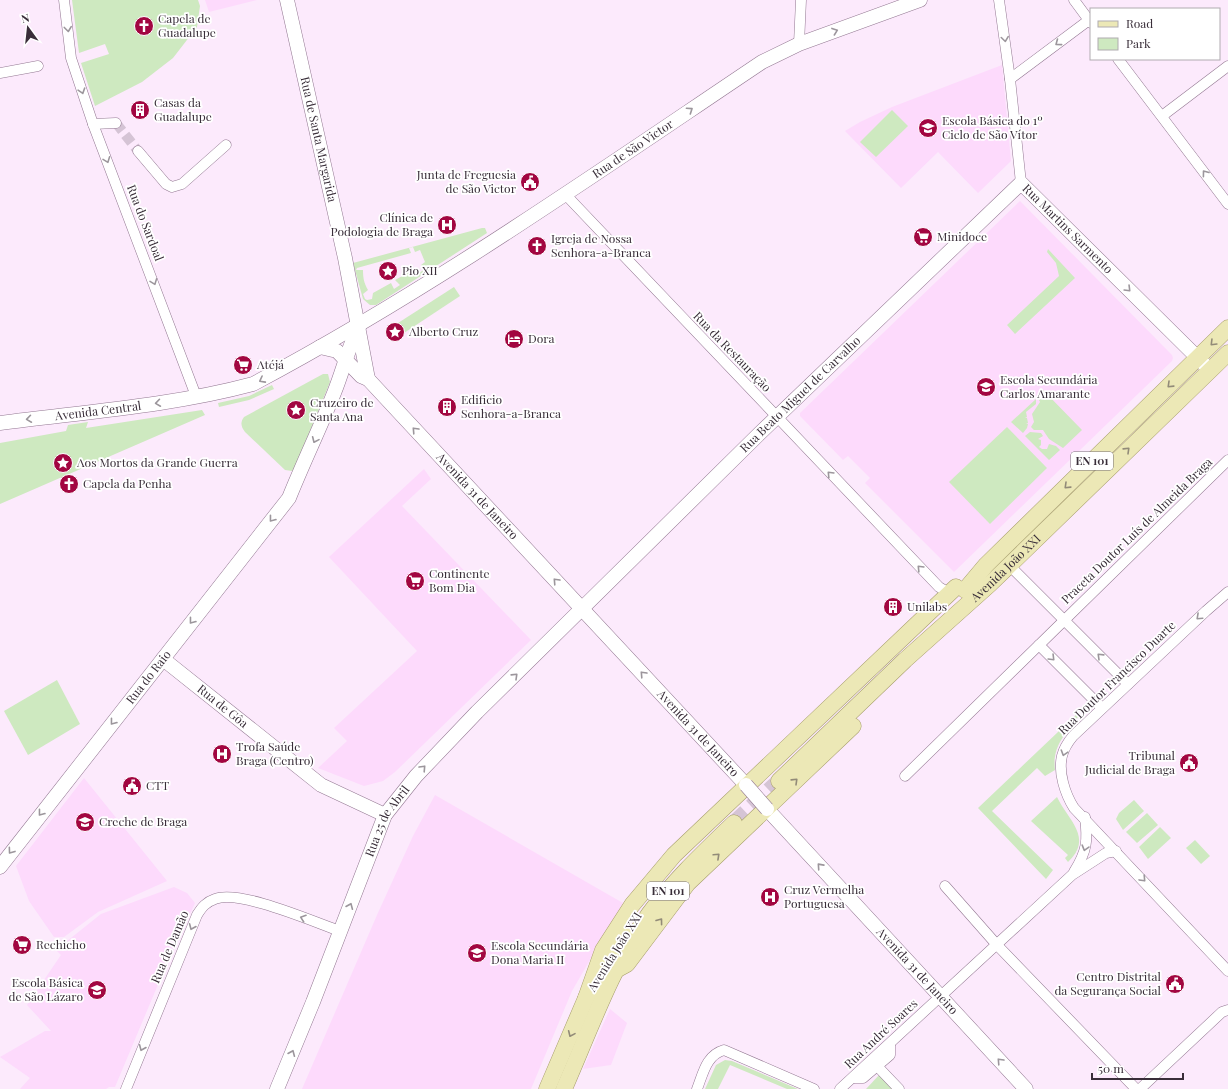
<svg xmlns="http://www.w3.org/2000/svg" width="1228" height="1089" font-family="'Playfair Display',serif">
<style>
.built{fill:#fddafc}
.green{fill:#cee9c0;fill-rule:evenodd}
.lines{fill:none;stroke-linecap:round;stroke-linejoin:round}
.street-tunnel{stroke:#d5c4d5;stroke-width:10;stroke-dasharray:10 5;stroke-linecap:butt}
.primary-tunnel{stroke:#d5c4d5;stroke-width:16;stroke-dasharray:16 8;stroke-linecap:butt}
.street-casing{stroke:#937892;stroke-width:11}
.secondary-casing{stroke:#937892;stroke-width:15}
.primary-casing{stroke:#a59d6a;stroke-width:17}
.street{stroke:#fff;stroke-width:10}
.secondary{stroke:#fff;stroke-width:14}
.primary{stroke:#ece8b6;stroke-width:16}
.secondary-bridge-casing{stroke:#937892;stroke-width:15;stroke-linecap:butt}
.secondary-bridge{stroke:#fff;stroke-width:14}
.oneway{stroke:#9c969c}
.oneway2{stroke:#928b78}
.labels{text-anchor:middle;stroke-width:3.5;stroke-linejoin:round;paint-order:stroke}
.shield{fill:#fff;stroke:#746d74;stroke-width:1}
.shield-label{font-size:11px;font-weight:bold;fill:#392e39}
.poi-label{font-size:12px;fill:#392e39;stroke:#fff;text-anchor:start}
.street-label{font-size:12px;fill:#392e39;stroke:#fff}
</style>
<rect width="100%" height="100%" fill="#fceafc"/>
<g class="built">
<path d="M205 0H257L209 12Z"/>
<path d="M1002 65 1011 161 978 193 938 152 901 188 845 131 860 122 892 107Z"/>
<path d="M1020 201 1172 355 1173 358 1172 361 954 572 865 483 870 478 848 456 843 460 800 416V413Z"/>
<path d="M424 469 431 479 402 506 531 640 395 772 383 781 364 786 318 768 347 741 334 728 417 651 329 557Z"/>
<path d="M84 778 167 881 98 912 64 937H54L29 901 16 866Z"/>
<path d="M435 795 623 903 572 991 531 1089H302L377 915 413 836Z"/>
<path d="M174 887 187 893 195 903 162 975 115 1087H109L106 1089H20L30 1078 0 1057 45 1031H51L27 1005 61 955 56 950 101 914Z"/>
<path d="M610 1009 627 1023 611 1065 583 1069Z"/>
</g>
<g class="green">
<path d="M72 0H198L200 6 197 27 173 58 142 82 95 106 81 63 109 54 105 44 79 53Z"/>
<path d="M892 110 908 126 876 157 860 142Z"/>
<path d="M482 228H485L487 233 376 305H370L363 299 353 263ZM413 247 415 252 420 250 425 262 421 265 425 269 419 273 417 268 395 280 400 285 394 289 391 283 373 293 372 299 367 300 365 299 363 294 368 290C364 283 363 278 363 270H356L357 268 411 253 409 248Z"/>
<path d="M1048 249 1075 278 1015 334 1007 325 1059 276 1056 263 1047 252Z"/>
<path d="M454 287 460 296 404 333 398 323Z"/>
<path d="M323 374H328L330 382 295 468 292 471 285 470 245 432C241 427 240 422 244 417Z"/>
<path d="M272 385 274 389 249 400 219 407 218 403 249 396Z"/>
<path d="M1043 390 1082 430 1063 448 1049 439 1043 430H1034L1031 427 1034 422 1032 414 1040 402 1037 396Z"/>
<path d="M1036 399V404L1026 412 1027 417H1025L1027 418 1028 423 1026 424H1028L1027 428 1023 433 1011 422Z"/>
<path d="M202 410 205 415 0 504V443L66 431 68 425 88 422 86 428Z"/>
<path d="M1007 427 1047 468 990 524 949 482Z"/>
<path d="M1030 432 1041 433 1043 436 1038 439 1041 440V445L1039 447 1042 449H1047L1049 444 1056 446 1060 450 1049 460 1025 436Z"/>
<path d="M57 680 80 724 28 755 4 711Z"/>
<path d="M1078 713V717C1065 735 1052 746 1055 770L1045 776 1037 768 992 811 1053 870 1046 879 978 808Z"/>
<path d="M1057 797C1068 820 1094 838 1068 862L1065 858 1068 855 1031 821Z"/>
<path d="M1134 800 1144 811 1123 830 1116 819 1119 813Z"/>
<path d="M1147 813 1158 825 1137 843 1126 832Z"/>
<path d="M1160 827 1171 838 1148 859 1139 847Z"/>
<path d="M1195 840 1210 856 1201 864 1186 848Z"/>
<path d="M725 1060 732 1061 798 1089H787L730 1065 718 1089H705L716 1065Z"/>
<path d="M880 1074 894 1089H866Z"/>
</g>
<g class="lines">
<path class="street-tunnel" d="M116 123 138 151"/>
<path class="primary-tunnel" d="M734 823 779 781"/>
<defs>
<g id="street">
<path d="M64 0 71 58 93 124 196 396"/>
<path d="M999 0 1010 79 1021 183"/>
<path d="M1074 0 1091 23"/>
<path d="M799 44 801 0"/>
<path d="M1118 59 1228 204"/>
<path d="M0 73 38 66"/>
<path d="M1010 79 1089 20"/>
<path d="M1162 116 1228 66"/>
<path d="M93 124 116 123"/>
<path d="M138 151 166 184 172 187 182 184 226 145"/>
<path d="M565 194 939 587 949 593"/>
<path d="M1009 565 1128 684"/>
<path d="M1228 592 1206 611 1073 736C1068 742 1064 748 1062 756 1058 772 1065 794 1074 808L1228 971"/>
<path d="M1102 708 1039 645 1228 460"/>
<path d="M905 776 1039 645"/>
<path d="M1074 872C1087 851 1088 841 1085 817"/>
<path d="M945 886 997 945 1136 1089"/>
<path d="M877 1066 899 1089"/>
<path d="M853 1078H863L890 1055V1044"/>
<path d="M126 1089 197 915C202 907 206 902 215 899 239 889 314 922 340 931"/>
<path d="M697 1089C703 1074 706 1055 724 1050L814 1089"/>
<path d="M840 1089 1072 875 1106 853 1116 851"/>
<path d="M1140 1089 1222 1012 1228 1010"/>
</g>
<g id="secondary">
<path id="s1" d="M287 0 345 258 368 379"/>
<path id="s2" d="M320 347 337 351 361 376 368 379 746 785"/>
<path id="s3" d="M0 423C84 412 171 406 253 384 430 290 595 174 762 62L799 44 920 0"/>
<path id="s4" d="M163 659 321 785 385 815"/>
<path id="s5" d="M767 809 1026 1089"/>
<path id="s6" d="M0 867 289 498C303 463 320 428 334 393 343 371 348 348 359 326"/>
<path id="s7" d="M277 1089 313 1002 385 815 416 776 477 712 760 433 1021 183 1210 370"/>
</g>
<g id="primary">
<path d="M965 590 986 565 1228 328"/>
<path id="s8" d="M779 781 905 660 990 584 1228 353"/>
<path d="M616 970 627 964 688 883 853 726"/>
<path d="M586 998 603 950 632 905 674 855 956 587"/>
<path d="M547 1089 586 998 627 932"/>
<path d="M564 1089C590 1030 611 968 649 914 674 880 704 852 734 823"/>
</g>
</defs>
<use href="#street" class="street-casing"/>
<use href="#secondary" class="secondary-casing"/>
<use href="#primary" class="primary-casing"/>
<use href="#street" class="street"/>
<use href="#secondary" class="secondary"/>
<use href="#primary" class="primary"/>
<defs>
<path id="secondary-bridge" d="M746 785 767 809"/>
</defs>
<use href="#secondary-bridge" class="secondary-bridge-casing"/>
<use href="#secondary-bridge" class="secondary-bridge"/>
</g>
<defs><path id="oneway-chevron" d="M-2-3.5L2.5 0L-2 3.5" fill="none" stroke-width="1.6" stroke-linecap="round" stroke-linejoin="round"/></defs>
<g class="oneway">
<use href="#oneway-chevron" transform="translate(68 29) rotate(83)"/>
<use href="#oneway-chevron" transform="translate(835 31) rotate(-20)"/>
<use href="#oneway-chevron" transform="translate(1005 39) rotate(82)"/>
<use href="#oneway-chevron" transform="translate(1058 43) rotate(143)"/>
<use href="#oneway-chevron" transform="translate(82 91) rotate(72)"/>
<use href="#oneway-chevron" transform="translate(690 110) rotate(-34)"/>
<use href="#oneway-chevron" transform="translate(107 160) rotate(69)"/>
<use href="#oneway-chevron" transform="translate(1205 173) rotate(-127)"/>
<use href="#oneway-chevron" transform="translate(154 282) rotate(69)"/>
<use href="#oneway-chevron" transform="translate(1128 289) rotate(45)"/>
<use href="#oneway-chevron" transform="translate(262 380) rotate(152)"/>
<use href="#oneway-chevron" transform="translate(158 403) rotate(172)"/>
<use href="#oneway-chevron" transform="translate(29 419) rotate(172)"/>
<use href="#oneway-chevron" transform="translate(415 430) rotate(-133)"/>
<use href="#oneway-chevron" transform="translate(315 440) rotate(114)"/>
<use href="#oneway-chevron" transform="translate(830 474) rotate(-134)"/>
<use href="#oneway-chevron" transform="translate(272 519) rotate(128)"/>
<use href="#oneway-chevron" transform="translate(920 568) rotate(-134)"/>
<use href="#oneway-chevron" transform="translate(556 581) rotate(-133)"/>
<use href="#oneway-chevron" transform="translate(1199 617) rotate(137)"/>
<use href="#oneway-chevron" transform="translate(192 621) rotate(128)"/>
<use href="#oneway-chevron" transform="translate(1100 656) rotate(-136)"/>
<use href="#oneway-chevron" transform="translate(1052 658) rotate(45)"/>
<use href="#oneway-chevron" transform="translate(643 674) rotate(-133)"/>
<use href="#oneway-chevron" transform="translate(515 676) rotate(-44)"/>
<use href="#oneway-chevron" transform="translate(113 722) rotate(128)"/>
<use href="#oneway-chevron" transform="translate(1064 753) rotate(107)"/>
<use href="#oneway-chevron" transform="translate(423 768) rotate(-47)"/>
<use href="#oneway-chevron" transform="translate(41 813) rotate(128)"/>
<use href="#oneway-chevron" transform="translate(1085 848) rotate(106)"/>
<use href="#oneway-chevron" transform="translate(11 851) rotate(126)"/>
<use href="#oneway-chevron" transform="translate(820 866) rotate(-132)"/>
<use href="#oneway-chevron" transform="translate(1143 879) rotate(47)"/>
<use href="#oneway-chevron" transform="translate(350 906) rotate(-67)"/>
<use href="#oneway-chevron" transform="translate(303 918) rotate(-161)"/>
<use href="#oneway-chevron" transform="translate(192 927) rotate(113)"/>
<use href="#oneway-chevron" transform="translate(142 1048) rotate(113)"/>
<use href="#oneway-chevron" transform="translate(292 1053) rotate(-67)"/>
<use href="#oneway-chevron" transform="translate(1000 1061) rotate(-133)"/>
</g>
<g class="oneway2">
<use href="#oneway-chevron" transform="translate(1213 343) rotate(135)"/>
<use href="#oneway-chevron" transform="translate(1170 385) rotate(136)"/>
<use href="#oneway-chevron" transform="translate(1127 450) rotate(-44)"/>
<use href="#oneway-chevron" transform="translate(1067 486) rotate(136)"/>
<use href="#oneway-chevron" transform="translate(795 781) rotate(-44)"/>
<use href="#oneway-chevron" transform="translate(717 856) rotate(-43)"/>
<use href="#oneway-chevron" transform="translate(660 921) rotate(-53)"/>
<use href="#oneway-chevron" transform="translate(571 1034) rotate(114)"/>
</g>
<defs>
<symbol id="church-disc" viewBox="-11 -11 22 22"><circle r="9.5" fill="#a20641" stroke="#fff"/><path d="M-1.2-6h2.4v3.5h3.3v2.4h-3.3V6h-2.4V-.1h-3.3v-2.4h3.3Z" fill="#fff"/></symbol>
<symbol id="building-disc" viewBox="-11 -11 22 22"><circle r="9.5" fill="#a20641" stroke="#fff"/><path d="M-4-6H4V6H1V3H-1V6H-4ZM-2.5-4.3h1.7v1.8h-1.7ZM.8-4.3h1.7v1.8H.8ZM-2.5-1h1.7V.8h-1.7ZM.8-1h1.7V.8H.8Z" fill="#fff"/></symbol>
<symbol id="school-disc" viewBox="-11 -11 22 22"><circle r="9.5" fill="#a20641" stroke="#fff"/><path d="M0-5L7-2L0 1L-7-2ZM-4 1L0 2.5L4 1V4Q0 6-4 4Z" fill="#fff"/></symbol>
<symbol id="civic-disc" viewBox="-11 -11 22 22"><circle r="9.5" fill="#a20641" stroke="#fff"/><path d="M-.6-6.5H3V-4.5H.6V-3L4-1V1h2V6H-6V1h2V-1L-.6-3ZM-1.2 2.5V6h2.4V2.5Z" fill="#fff"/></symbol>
<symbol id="hospital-disc" viewBox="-11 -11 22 22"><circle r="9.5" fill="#a20641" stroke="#fff"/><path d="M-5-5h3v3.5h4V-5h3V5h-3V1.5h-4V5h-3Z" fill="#fff"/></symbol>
<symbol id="supermarket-disc" viewBox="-11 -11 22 22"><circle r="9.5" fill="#a20641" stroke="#fff"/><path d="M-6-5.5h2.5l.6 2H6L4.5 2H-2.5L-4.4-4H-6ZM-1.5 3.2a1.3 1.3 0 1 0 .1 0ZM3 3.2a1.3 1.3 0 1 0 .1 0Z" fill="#fff"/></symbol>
<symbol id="sight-disc" viewBox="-11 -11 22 22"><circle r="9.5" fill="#a20641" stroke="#fff"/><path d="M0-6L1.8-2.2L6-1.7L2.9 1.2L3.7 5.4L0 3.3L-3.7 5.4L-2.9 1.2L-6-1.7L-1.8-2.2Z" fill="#fff"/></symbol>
<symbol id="hotel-disc" viewBox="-11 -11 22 22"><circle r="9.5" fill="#a20641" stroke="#fff"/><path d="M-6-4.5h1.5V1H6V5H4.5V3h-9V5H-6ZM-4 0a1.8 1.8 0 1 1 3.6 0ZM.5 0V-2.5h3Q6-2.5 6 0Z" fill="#fff"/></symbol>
</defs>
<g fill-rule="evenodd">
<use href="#church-disc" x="133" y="15" width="22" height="22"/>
<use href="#building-disc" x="129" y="99" width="22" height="22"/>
<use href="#school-disc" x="917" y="117" width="22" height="22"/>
<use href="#civic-disc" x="519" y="171" width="22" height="22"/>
<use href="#hospital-disc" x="436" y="214" width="22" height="22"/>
<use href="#supermarket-disc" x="912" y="226" width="22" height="22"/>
<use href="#church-disc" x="526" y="235" width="22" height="22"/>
<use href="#sight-disc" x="377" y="260" width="22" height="22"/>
<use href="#sight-disc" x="384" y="321" width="22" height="22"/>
<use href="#hotel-disc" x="503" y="328" width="22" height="22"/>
<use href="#supermarket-disc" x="232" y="354" width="22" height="22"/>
<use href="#school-disc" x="975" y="376" width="22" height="22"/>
<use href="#building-disc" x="436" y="396" width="22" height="22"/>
<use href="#sight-disc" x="285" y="399" width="22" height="22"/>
<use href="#sight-disc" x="52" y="452" width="22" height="22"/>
<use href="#church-disc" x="58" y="473" width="22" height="22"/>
<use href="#supermarket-disc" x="404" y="570" width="22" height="22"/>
<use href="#building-disc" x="882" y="596" width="22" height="22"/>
<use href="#hospital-disc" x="211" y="743" width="22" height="22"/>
<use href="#civic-disc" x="1178" y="752" width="22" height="22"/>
<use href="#civic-disc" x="121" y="775" width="22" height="22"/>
<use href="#school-disc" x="74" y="811" width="22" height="22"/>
<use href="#hospital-disc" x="759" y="886" width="22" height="22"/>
<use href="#supermarket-disc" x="11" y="934" width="22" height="22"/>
<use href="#school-disc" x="466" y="942" width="22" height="22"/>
<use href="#civic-disc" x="1164" y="973" width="22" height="22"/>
<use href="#school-disc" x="86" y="979" width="22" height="22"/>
</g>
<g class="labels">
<g class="shield">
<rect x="1071" y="452" width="42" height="18" rx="3"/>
<rect x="647" y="882" width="42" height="18" rx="3"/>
</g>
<g class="shield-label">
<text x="1092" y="465">EN 101</text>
<text x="668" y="895">EN 101</text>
</g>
<g class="poi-label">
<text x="158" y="23">Capela de<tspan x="158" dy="14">Guadalupe</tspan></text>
<text x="154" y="107">Casas da<tspan x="154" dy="14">Guadalupe</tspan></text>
<text x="942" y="125">Escola Básica do 1º<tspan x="942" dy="14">Ciclo de São Vítor</tspan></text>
<text x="516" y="179" text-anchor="end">Junta de Freguesia<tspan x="516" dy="14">de São Victor</tspan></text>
<text x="433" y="222" text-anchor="end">Clínica de<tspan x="433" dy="14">Podologia de Braga</tspan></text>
<text x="937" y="241">Minidoce</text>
<text x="551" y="243">Igreja de Nossa<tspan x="551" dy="14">Senhora-a-Branca</tspan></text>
<text x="402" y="275">Pio XII</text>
<text x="409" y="336">Alberto Cruz</text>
<text x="528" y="343">Dora</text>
<text x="257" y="369">Atéjá</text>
<text x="1000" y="384">Escola Secundária<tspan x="1000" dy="14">Carlos Amarante</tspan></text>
<text x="461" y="404">Edificio<tspan x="461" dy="14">Senhora-a-Branca</tspan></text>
<text x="310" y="407">Cruzeiro de<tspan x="310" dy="14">Santa Ana</tspan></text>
<text x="77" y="467">Aos Mortos da Grande Guerra</text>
<text x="83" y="488">Capela da Penha</text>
<text x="429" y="578">Continente<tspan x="429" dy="14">Bom Dia</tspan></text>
<text x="907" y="611">Unilabs</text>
<text x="236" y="751">Trofa Saúde<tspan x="236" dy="14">Braga (Centro)</tspan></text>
<text x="1175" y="760" text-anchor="end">Tribunal<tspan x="1175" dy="14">Judicial de Braga</tspan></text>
<text x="146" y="790">CTT</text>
<text x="99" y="826">Creche de Braga</text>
<text x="784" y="894">Cruz Vermelha<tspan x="784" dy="14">Portuguesa</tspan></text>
<text x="36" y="949">Rechicho</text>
<text x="491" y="950">Escola Secundária<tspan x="491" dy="14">Dona Maria II</tspan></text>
<text x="1161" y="981" text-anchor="end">Centro Distrital<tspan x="1161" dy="14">da Segurança Social</tspan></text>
<text x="83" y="987" text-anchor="end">Escola Básica<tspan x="83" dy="14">de São Lázaro</tspan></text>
</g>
<g class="street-label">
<text dy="4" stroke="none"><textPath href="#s1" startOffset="143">Rua de Santa Margarida</textPath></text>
<text dy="4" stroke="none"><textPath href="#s3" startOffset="703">Rua de São Victor</textPath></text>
<text transform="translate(145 223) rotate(69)" y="4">Rua do Sardoal</text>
<text dy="4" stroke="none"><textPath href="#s7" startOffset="1257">Rua Martins Sarmento</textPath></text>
<text transform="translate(732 352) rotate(46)" y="4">Rua da Restauração</text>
<text dy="4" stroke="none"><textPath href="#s7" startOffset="886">Rua Beato Miguel de Carvalho</textPath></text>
<text dy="4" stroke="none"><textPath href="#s3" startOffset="99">Avenida Central</textPath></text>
<text dy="4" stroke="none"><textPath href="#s2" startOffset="220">Avenida 31 de Janeiro</textPath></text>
<text transform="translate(1137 531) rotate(-44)" y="4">Praceta Doutor Luís de Almeida Braga</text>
<text dy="4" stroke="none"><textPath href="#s8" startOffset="311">Avenida João XXI</textPath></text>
<text dy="4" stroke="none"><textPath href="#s6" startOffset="241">Rua do Raio</textPath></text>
<text transform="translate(1117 678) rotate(-44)" y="4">Rua Doutor Francisco Duarte</text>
<text dy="4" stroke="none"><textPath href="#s4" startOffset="76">Rua de Gôa</textPath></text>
<text dy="4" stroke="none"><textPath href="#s2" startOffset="544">Avenida 31 de Janeiro</textPath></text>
<text dy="4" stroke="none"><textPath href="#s7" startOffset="290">Rua 25 de Abril</textPath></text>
<text transform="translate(170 947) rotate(-67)" y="4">Rua de Damão</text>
<text transform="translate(615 952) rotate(-58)" y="4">Avenida João XXI</text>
<text dy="4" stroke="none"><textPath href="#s5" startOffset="221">Avenida 31 de Janeiro</textPath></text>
<text transform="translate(881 1034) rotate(-43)" y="4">Rua André Soares</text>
</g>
</g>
<rect x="1090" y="8" width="130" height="52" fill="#ffffff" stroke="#b0abb0"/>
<rect x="1098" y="21" width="20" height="6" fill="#ece8b6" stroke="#b0abb0"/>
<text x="1126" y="28" font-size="12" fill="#392e39">Road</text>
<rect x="1098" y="38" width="20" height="12" fill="#cee9c0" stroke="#b0abb0"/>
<text x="1126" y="48" font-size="12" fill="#392e39">Park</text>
<g transform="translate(28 28) rotate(345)" stroke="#ffffff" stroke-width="3" paint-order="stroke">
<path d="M0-3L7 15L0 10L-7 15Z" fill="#392e39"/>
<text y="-6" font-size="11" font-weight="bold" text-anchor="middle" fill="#392e39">N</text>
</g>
<path d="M1092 1073v6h91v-6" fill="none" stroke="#392e39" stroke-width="2"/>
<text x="1098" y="1073" font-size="12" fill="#392e39" stroke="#ffffff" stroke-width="3" paint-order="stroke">50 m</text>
</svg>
